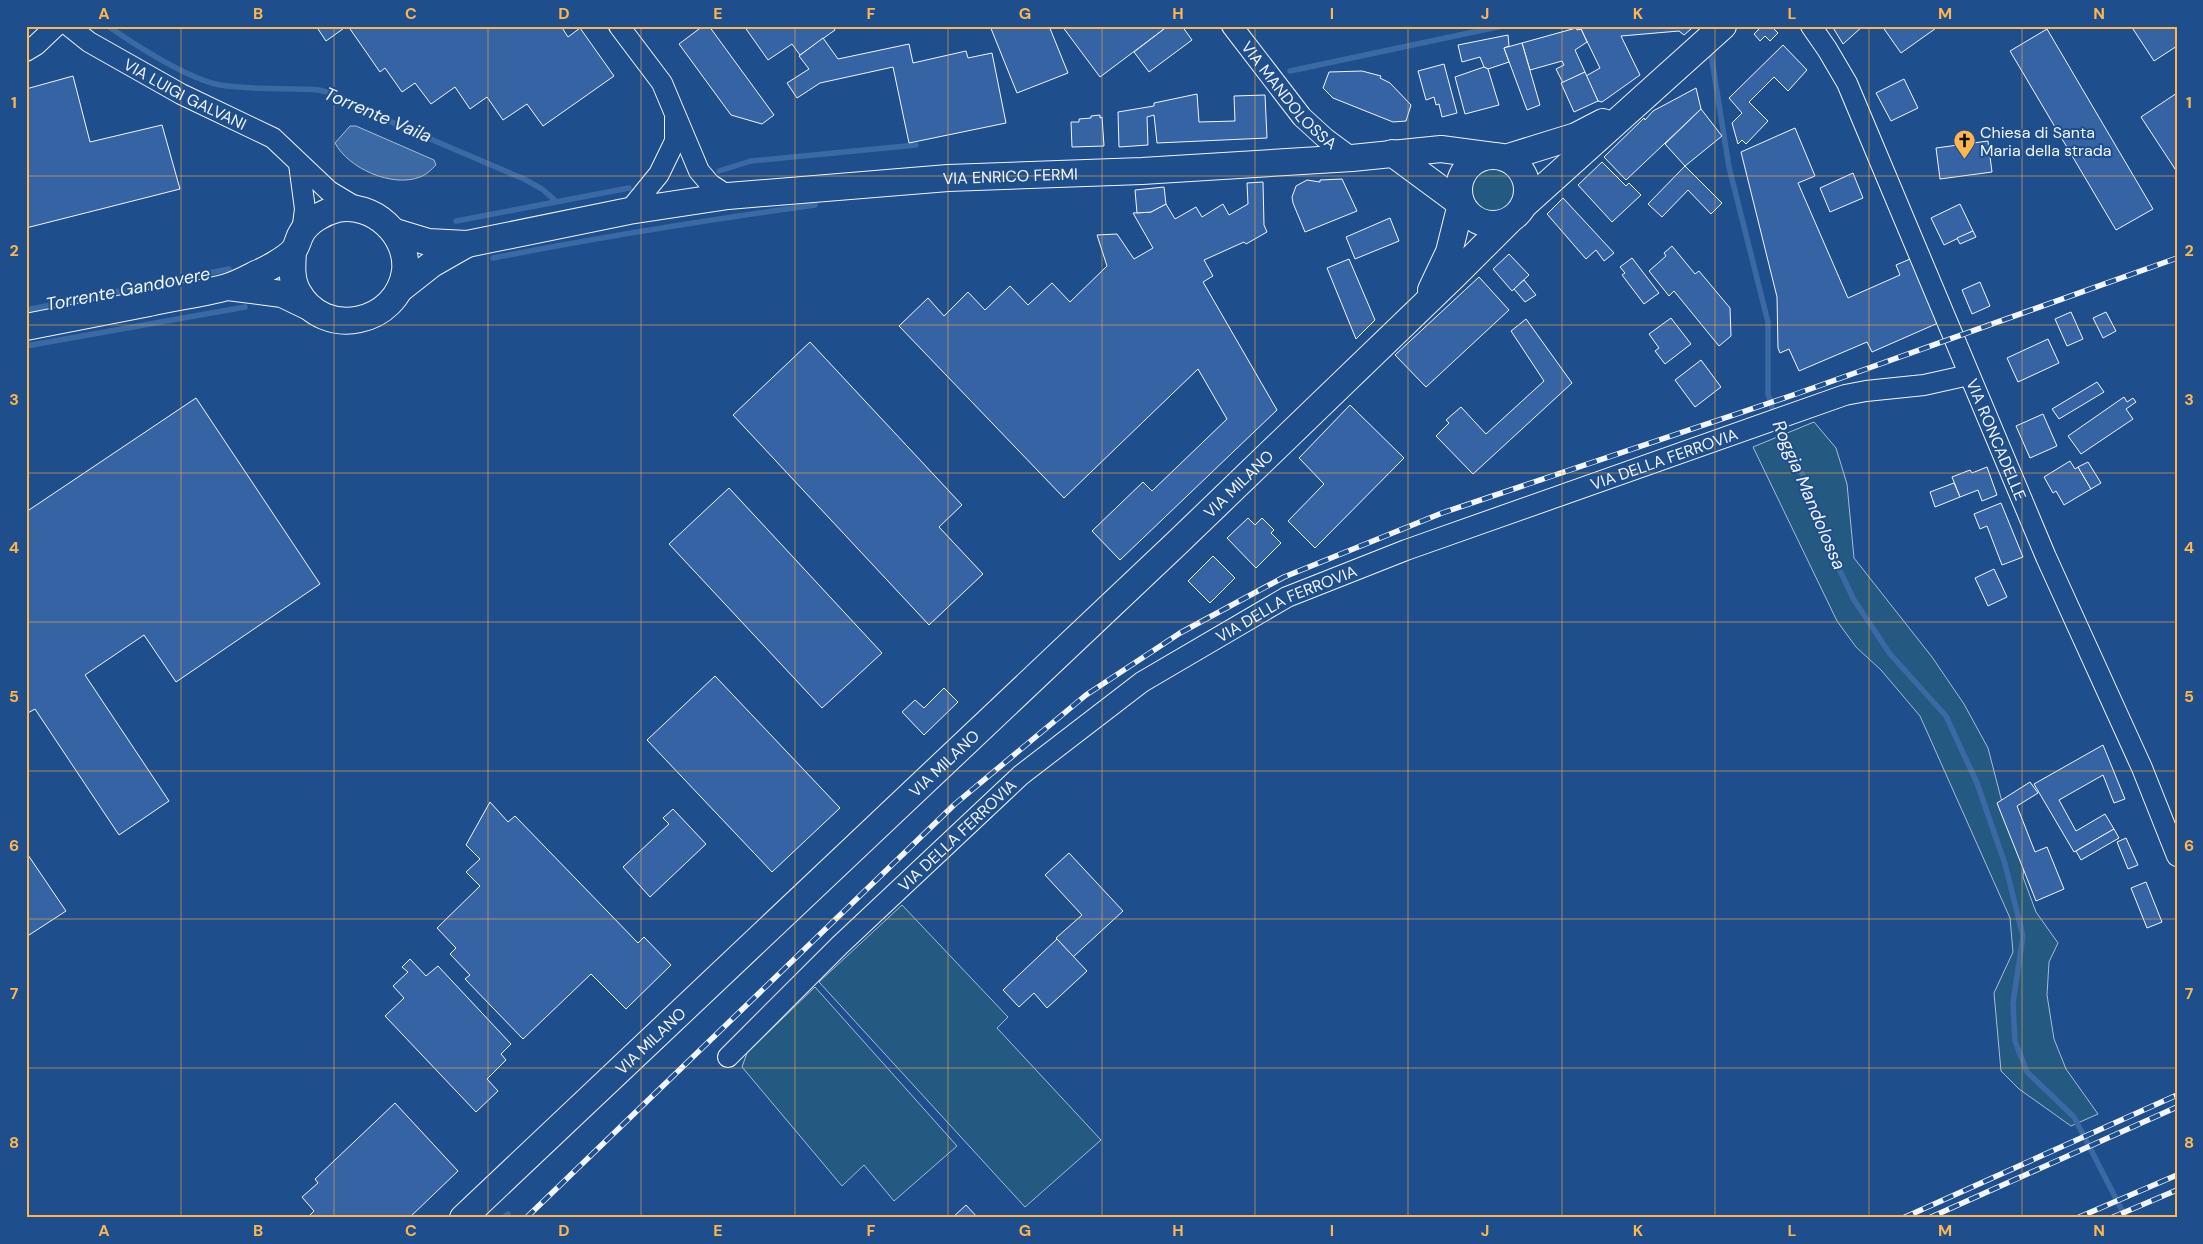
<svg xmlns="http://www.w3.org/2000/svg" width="2203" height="1244" font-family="'DM Sans',sans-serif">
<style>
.green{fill:#245a82;stroke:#a8bbd7}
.water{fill:#3b69a3;stroke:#a8bbd7}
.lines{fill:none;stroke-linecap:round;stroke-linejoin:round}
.stream{stroke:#3b69a3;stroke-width:5.5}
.building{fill:#3563a3;stroke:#f2f6ff}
.minor-casing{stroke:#f2f6ff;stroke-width:22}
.major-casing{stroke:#f2f6ff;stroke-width:28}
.minor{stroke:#1f4e8c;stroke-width:20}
.major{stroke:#1f4e8c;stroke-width:26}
.rail-casing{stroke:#f2f6ff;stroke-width:5.5}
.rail{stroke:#1f4e8c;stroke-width:4;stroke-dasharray:11;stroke-linecap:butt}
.grid{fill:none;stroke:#ffb74d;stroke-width:1;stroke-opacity:0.55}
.labels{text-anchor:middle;stroke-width:4;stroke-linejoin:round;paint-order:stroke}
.street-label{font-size:16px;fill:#f2f6ff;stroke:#1f4e8c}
.poi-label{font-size:16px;fill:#f2f6ff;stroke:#1f4e8c;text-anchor:start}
.water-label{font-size:18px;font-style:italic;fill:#f2f6ff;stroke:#1f4e8c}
.neatline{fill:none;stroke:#ffb74d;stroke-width:2}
.grid-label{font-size:16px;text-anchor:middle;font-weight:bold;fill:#ffb74d}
</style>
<rect width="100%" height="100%" fill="#1f4e8c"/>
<g class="green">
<circle cx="1493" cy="190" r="22"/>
<path d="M1814 422 1836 448 1847 484 1854 558 1932 657 1964 704 1988 748 2002 802 2025 848 2023 877 2036 912 2058 943 2049 962 2047 995 2054 1039 2066 1069 2098 1114 2071 1126 2019 1089 2001 1071 1994 993 2013 952 2010 918 1920 716 1881 670 1856 647 1837 621 1753 447Z"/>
<path d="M902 905 1008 1017 997 1028 1101 1140 1025 1207 819 982Z"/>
<path d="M815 987 957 1146 894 1201 864 1165 842 1186 742 1067 747 1053Z"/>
</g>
<path class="water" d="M350 126H356L434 160 436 165C431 170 426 175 420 177 392 188 348 168 335 143Z"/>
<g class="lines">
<g class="stream">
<path d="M108 26C135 45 188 79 220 85 252 90 287 88 319 90L334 94 400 126 524 179 542 189 557 202"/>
<path d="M1710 48 1729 167 1768 322V394L1782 438 1805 479 1829 548 1854 600 1890 654 1946 716 1977 783 2005 864 2023 936 2013 1003 2015 1041 2027 1072 2074 1117 2126 1218"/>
<path d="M1290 71 1502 26"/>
<path d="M719 171 751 161 916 145"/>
<path d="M456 221 629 188"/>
<path d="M493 258C600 237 707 220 815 205"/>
<path d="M26 310 229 269"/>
<path d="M26 346 245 307"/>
<path d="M503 1218 508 1214"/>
</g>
</g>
<g class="building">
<path d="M316 26H347L326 41Z"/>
<path d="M348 26H561L568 37 580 28 614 76 543 126 527 104 503 120 487 97 470 109 455 87 431 104 415 83 402 92 385 68 380 72Z"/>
<path d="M703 26H709L774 115 762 124 731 115 679 44Z"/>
<path d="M744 26H833L835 30 800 55 792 44 768 60Z"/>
<path d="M990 26H1049L1068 73 1017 93Z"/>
<path d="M1062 26H1168L1100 77Z"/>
<path d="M1168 26H1182L1192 40 1149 72 1134 52Z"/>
<path d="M1587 26H1689L1691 29 1684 35 1679 31 1621 36 1640 75 1602 102 1598 101 1586 76 1600 68 1581 29Z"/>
<path d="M1762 26H1771L1778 33 1770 41 1765 36 1760 41 1754 34Z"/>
<path d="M1832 26H1863L1843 44Z"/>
<path d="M1882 26H1939L1901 53Z"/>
<path d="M2137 26H2177V46L2154 61 2133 29Z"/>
<path d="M1576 28 1577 30 1581 29 1587 42 1575 50 1585 72 1563 83 1556 69 1564 65 1562 61 1530 70 1522 43Z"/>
<path d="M2047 29 2153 209 2116 230 2010 51Z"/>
<path d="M1508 35 1509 46 1504 48 1509 62 1488 69 1484 67 1480 57 1462 62 1458 45Z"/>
<path d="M823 38 838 59 909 44 913 63 966 51 968 58 992 53 1006 123 909 143 893 67 820 83 797 98 787 83 809 69 799 56Z"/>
<path d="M1522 43 1540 105 1527 110 1504 48Z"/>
<path d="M1783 45 1807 70 1788 91 1774 77 1749 102 1768 121 1746 144 1742 140 1738 144 1732 123 1742 113 1729 98Z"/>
<path d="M1444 64 1457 113 1442 117 1439 104 1436 105 1434 97 1426 100 1418 71Z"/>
<path d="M1484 67 1488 69 1499 105 1465 114 1455 77Z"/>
<path d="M1362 71 1381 76 1380 78 1390 83 1411 105 1406 121 1393 122 1333 98 1323 88 1329 72Z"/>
<path d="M1585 72 1598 101 1574 112 1561 83Z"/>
<path d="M73 76 90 142 162 125 180 189 26 228V89Z"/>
<path d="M1904 79 1918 108 1891 121 1876 93Z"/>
<path d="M1696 88 1701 109 1626 180 1604 157 1644 118 1645 120 1653 111Z"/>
<path d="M2177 93V172L2141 117Z"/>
<path d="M1197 94 1199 122 1235 121 1234 96 1265 95 1267 138 1157 143 1154 115 1147 117 1148 145 1119 147 1118 112 1154 106V103Z"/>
<path d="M1701 109 1722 136 1685 166 1665 144Z"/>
<path d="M1100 115V118L1102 117 1104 146 1072 147 1071 122H1079V119L1091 118V116Z"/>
<path d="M1795 128 1815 176 1798 183 1848 298 1900 275 1896 265 1910 259 1938 323 1872 352 1867 342 1799 371 1789 349 1780 353 1778 348 1777 297 1741 152Z"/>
<path d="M1988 141 1992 172 1940 179 1936 148Z"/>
<path d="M1602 162 1626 186 1629 183 1641 195 1612 222 1578 185Z"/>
<path d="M1685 166 1722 203 1711 214 1688 190 1662 217 1648 204Z"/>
<path d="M1853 173 1863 198 1830 212 1820 188Z"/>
<path d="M1342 179 1357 211 1305 232 1293 203 1292 197 1296 186 1307 180 1320 182V180Z"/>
<path d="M1263 182 1264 225 1267 232 1246 244 1244 242 1204 260 1213 276 1203 282 1277 410 1120 560 1092 531 1143 482 1152 491 1227 419 1198 369 1064 498 899 326 928 298 944 316 968 292 985 310 1010 286 1028 305 1052 283 1070 302 1107 266 1097 235 1117 234 1134 259 1153 248 1133 213 1151 212 1166 204 1175 219 1196 207 1202 217 1223 204 1229 215 1248 204 1247 183Z"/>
<path d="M1164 187 1166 204 1151 212 1137 213 1135 190Z"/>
<path d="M1563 198 1614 253 1604 261 1596 250 1586 259 1547 214Z"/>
<path d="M1960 204 1973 231 1944 245 1931 218Z"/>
<path d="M1390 218 1399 241 1355 259 1346 237Z"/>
<path d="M1973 231 1976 237 1960 244 1957 238Z"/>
<path d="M1672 246 1695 274 1699 271 1730 308 1731 336 1719 346 1674 291 1669 296 1649 271 1666 256 1664 253Z"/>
<path d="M1509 254 1529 275 1512 291 1493 269Z"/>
<path d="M1632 258 1659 293 1644 304 1622 275 1625 273 1620 267Z"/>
<path d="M1349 259 1375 320 1356 339 1327 268Z"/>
<path d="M1479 277 1509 310 1426 387 1395 355Z"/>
<path d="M1524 280 1536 295 1525 302 1514 289Z"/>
<path d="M1980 282 1990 306 1972 314 1962 290Z"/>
<path d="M2071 312 2083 339 2067 346 2055 319Z"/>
<path d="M2106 312 2116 331 2103 338 2093 318Z"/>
<path d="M1671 318 1691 344 1665 364 1655 351 1659 348 1649 334Z"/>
<path d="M1526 319 1572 383 1473 474 1436 436 1449 423 1446 420 1461 407 1486 434 1544 381 1511 331Z"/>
<path d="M2048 339 2059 363 2018 382 2007 358Z"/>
<path d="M810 342 962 505 939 527 983 574 929 625 733 415Z"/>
<path d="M1701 360 1721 387 1695 407 1675 380Z"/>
<path d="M2097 382 2104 392 2059 419 2052 409Z"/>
<path d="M2124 397 2127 402 2133 398 2136 402 2126 409 2133 419 2081 454 2068 436Z"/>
<path d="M196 398 320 584 176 682 144 635 85 675 169 801 119 835 35 709 26 714V512Z"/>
<path d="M1350 405 1404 458 1315 548 1288 521 1324 484 1299 458Z"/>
<path d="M2043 414 2057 446 2030 458 2016 426Z"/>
<path d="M2070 461 2075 469 2078 467 2091 489 2064 505 2056 491 2053 493 2044 477Z"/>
<path d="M2088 462 2101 483 2091 489 2078 467Z"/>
<path d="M1987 467 1997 495 1982 501 1978 490 1960 497 1952 477 1970 470 1972 473Z"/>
<path d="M1954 483 1960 497 1935 507 1930 492Z"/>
<path d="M729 488 882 653 822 708 669 544Z"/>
<path d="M2001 503 2023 557 2002 565 1987 526 1980 529 1974 514Z"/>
<path d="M1248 518 1255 525 1262 518 1274 530 1271 533 1281 543 1256 568 1227 538Z"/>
<path d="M1213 556 1235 578 1210 603 1188 581Z"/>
<path d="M1994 569 2007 597 1988 606 1975 578Z"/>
<path d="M715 676 840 808 772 872 647 740Z"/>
<path d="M944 688 958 702 924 735 902 712 915 700 924 708Z"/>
<path d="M2103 745 2125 799 2114 803 2103 775 2059 800 2076 831 2105 814 2114 829 2074 852 2034 784Z"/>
<path d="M2030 782 2038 793 2017 806 2035 852 2047 847 2064 889 2036 901 1997 803Z"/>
<path d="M490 802 508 822 515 816 638 943 644 937 671 965 626 1009 591 974 523 1039 465 979 470 975 450 954 456 948 437 928 480 886 466 872 480 859 466 845Z"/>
<path d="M673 809 706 844 650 897 623 867 669 824 663 818Z"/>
<path d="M2114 829 2119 838 2081 860 2076 851Z"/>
<path d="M2126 838 2138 865 2128 869 2117 842Z"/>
<path d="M26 852 66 911 26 937Z"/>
<path d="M1069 853 1123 911 1073 957 1056 938 1082 915 1045 875Z"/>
<path d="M2146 882 2162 922 2147 928 2131 888Z"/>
<path d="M1057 939 1087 971 1047 1008 1034 993 1019 1007 1003 990Z"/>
<path d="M410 959 426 976 438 966 511 1044 501 1054 506 1060 487 1079 498 1091 476 1112 385 1016 404 998 393 986 408 972 402 967Z"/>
<path d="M395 1103 458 1171 409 1218H307L314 1211 302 1197 318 1183 315 1179Z"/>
<path d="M966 1205 978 1218H952Z"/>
</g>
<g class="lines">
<defs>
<g id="minor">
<path id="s1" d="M69 26 89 42 181 94 273 138 329 191 359 209"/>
<path d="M619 26 662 83 699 171 710 184 728 196"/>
<path id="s2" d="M1232 26 1302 117 1325 138 1352 158"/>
<path id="s3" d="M1811 26 1827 49 1847 83 2046 557 2142 768 2177 856"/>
<path d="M26 51 36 45 56 26"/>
<path d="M299 164 305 209 302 232"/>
<path d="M629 211 659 174 675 141V119"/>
<path id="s4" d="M728 1057 840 945 1021 775 1142 682 1287 597 1406 550 1845 395 1866 391 1924 385 1969 375"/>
</g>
<g id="major">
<path d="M1392 153 1461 204"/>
<circle cx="1493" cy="190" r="34"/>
<path d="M1505 158 1576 136 1603 122"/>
<path d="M1524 205 1723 26"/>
<path id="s5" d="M395 232 428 242 467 244 629 211 728 196 948 178 1142 171 1352 158 1441 149 1494 156"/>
<path d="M228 287 282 294 311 308"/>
<path d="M399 290 432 264 467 244"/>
<path d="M1431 290 1449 252 1461 204"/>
<path d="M26 327C67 319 108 311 149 303 174 297 202 294 227 287 237 284 248 278 258 273 266 270 287 258 293 251 297 247 298 239 301 234 307 222 324 212 337 209 373 202 409 235 405 271 398 324 324 340 298 292 291 280 292 266 293 252"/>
<path id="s6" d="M463 1218 1178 542 1454 276 1509 221"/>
</g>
</defs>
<use href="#minor" class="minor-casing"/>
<use href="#major" class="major-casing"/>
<use href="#minor" class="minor"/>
<use href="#major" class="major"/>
<defs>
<g id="rail">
<path d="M526 1218 955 804 1086 695 1180 633 1284 577 1442 513 1796 394 2177 258"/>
<path d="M1903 1218 2177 1095"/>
<path d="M1929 1218 2177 1107"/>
<path d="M2077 1218 2177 1175"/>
<path d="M2111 1218 2177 1190"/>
</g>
</defs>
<use href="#rail" class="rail-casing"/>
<use href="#rail" class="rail"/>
</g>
<path class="grid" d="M181 26V1218M334 26V1218M488 26V1218M641 26V1218M795 26V1218M948 26V1218M1102 26V1218M1255 26V1218M1408 26V1218M1562 26V1218M1715 26V1218M1869 26V1218M2022 26V1218M26 176H2177M26 325H2177M26 473H2177M26 622H2177M26 771H2177M26 919H2177M26 1068H2177"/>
<defs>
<symbol id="church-pin" viewBox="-11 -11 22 30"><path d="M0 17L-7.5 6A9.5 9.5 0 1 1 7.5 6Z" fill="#ffb74d" stroke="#1f4e8c"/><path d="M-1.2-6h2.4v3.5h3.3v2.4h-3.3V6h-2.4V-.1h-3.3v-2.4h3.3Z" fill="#111"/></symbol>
</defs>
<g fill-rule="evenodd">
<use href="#church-pin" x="1952" y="128" width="25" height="34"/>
</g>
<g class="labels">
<g class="street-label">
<text dy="6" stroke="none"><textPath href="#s1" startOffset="135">VIA LUIGI GALVANI</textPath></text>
<text dy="6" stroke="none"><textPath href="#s2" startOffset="90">VIA MANDOLOSSA</textPath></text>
<text dy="6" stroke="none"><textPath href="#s5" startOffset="622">VIA ENRICO FERMI</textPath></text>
<text dy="6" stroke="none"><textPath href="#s3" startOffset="454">VIA RONCADELLE</textPath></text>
<text dy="6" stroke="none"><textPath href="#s4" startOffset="1129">VIA DELLA FERROVIA</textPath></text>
<text dy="6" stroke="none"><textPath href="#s6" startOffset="1068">VIA MILANO</textPath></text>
<text dy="6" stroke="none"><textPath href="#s4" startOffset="724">VIA DELLA FERROVIA</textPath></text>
<text dy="6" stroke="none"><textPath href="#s6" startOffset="662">VIA MILANO</textPath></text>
<text dy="6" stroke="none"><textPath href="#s4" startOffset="319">VIA DELLA FERROVIA</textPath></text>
<text dy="6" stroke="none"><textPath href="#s6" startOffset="258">VIA MILANO</textPath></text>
</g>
<g class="poi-label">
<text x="1980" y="138">Chiesa di Santa<tspan x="1980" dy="18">Maria della strada</tspan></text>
</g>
<g class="water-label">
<text transform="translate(378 115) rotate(23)" y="6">Torrente Vaila</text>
<text transform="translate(128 289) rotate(-11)" y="6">Torrente Gandovere</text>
<text transform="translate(1809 495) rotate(67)" y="6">Roggia Mandolossa</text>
</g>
</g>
<rect width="2203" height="1244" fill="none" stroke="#1f4e8c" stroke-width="55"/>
<rect x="28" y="28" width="2148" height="1188" class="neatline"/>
<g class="grid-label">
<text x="104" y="19">A</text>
<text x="258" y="19">B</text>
<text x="411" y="19">C</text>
<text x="564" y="19">D</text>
<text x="718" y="19">E</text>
<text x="871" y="19">F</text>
<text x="1025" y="19">G</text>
<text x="1178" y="19">H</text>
<text x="1332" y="19">I</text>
<text x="1485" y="19">J</text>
<text x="1638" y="19">K</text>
<text x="1792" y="19">L</text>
<text x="1945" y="19">M</text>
<text x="2099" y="19">N</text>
<text x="14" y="108">1</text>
<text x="2189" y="108">1</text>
<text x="14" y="256">2</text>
<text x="2189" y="256">2</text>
<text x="14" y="405">3</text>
<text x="2189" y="405">3</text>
<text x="14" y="553">4</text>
<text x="2189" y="553">4</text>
<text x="14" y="702">5</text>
<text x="2189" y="702">5</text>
<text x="14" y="851">6</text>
<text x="2189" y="851">6</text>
<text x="14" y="999">7</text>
<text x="2189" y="999">7</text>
<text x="14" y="1148">8</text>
<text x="2189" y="1148">8</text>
<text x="104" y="1236">A</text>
<text x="258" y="1236">B</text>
<text x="411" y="1236">C</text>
<text x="564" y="1236">D</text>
<text x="718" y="1236">E</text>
<text x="871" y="1236">F</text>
<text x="1025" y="1236">G</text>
<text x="1178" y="1236">H</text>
<text x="1332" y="1236">I</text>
<text x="1485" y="1236">J</text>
<text x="1638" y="1236">K</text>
<text x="1792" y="1236">L</text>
<text x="1945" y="1236">M</text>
<text x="2099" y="1236">N</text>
</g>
</svg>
